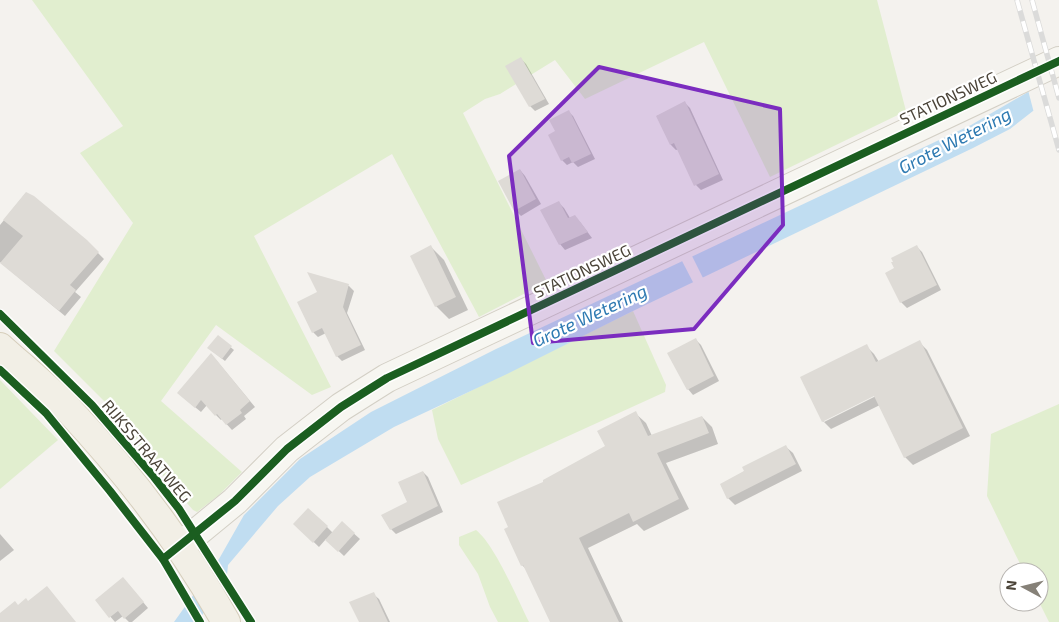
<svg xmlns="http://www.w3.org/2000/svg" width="1059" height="622" font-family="'Exo 2',sans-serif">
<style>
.green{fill:#e1eecf}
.water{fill:#c0ddf1}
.pier{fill:#f4f2ee}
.shadow{fill:#0003;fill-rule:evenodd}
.building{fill:#dedbd6}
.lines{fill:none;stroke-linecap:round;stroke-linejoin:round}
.secondary-casing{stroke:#d3cfc5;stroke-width:30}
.primary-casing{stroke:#d6cebb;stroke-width:30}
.secondary{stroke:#f7f6f1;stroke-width:28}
.primary{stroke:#f2efe6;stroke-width:28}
.rail-casing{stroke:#dbdbda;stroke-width:5.5}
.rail{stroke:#fff;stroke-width:4;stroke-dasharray:11;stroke-linecap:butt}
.cycleway-casing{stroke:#fff;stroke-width:11}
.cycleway{stroke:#1b5e20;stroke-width:8}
.marked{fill:#7b2cbf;fill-opacity:0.2;stroke:#7b2cbf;stroke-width:4;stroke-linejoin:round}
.labels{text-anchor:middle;stroke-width:4.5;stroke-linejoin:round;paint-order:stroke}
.street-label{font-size:16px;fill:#4b4439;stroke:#fff}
.water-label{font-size:18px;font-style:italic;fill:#2e7ab2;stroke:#fff}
</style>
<rect width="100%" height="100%" fill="#f4f2ee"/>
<g class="green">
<path d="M32 0H877L906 111 770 177 704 42 585 99 555 60 500 94 485 99 463 113 547 282 479 317 392 154 254 236 331 387 312 395 216 325 161 401 242 472 219 495 197 512 193 510 128 435 130 429 122 419 54 351 133 223 80 153 123 126Z"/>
<path d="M633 311 666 385 665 392 461 485 438 439 432 410Z"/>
<path d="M0 380 58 440 0 489Z"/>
<path d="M1059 404V622H1049L1039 602V572H1024L987 496 991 434Z"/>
<path d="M476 530C495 545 517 598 529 622H498L490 607 478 574 459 545V537Z"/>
</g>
<path class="water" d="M1059 83V104L1033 111 1010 129 973 148 633 311 507 374 394 427 310 477 278 506 228 565 227 575 198 622H174L219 559 244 515 300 459 371 412 496 349 971 125 1028 92Z"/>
<g class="pier">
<path d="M1059 81V106L1034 113 1028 90Z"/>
<path d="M691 254 704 280 694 284 681 259Z"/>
</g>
<g class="shadow">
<path d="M521 59 526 64 549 104 535 111 530 106 507 67Z"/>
<path d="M685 103 690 108 723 180 701 190 696 185 679 149 676 150 671 145 657 116Z"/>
<path d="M568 111 573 116 595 159 578 167 573 162 567 165 562 160 557 131Z"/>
<path d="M520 170 525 176 541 204 521 216 515 210Z"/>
<path d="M26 193 86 241 104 259 75 292 81 297 65 316 0 262V225Z"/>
<path d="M559 203 564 208 570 218 580 222 592 238 565 250 560 244Z"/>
<path d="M431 247 444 260 468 310 449 319 436 306 412 257Z"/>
<path d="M917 247 922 252 941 290 907 308 901 302 887 273 896 269Z"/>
<path d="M309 274 349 286 354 291 347 313 365 350 342 361 337 356 326 333 318 337 313 332 319 292Z"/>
<path d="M218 337 234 350 225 361 211 350Z"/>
<path d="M695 339 701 345 719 381 693 395 688 389Z"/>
<path d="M919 342 927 350 970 436 913 465 905 457 880 405 831 429 823 421 866 346 874 354 879 362ZM879 392 880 394 824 422V419Z"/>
<path d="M216 360 255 407 244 416 246 419 232 430 222 419 221 420 216 415 207 405 201 412 184 398Z"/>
<path d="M635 413 646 423 652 436 702 417 712 427 718 444 666 463 689 509 644 531 637 524 588 548 623 622H552L527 570 522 565 510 528 545 483 607 447Z"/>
<path d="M786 447 793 453 802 471 735 505 728 498 721 485Z"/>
<path d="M423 472 428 477 443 512 396 534 391 529 409 502Z"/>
<path d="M342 523 360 539 344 556 326 539 319 547 295 524 327 527 333 533Z"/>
<path d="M0 534 14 550 0 561Z"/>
<path d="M128 584 148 608 132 622H129L123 616 115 622 97 601Z"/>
<path d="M373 594 379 599 390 622H360Z"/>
</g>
<g class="building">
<path d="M521 57 545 99 529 107 505 66Z"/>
<path d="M685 101 719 174 694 186 674 143 670 145 656 116Z"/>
<path d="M569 110 591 154 572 163 569 157 561 161 548 135 555 131 549 120Z"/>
<path d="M520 169 536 199 514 211 498 181Z"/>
<path d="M26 192 34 196 87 240 99 252 70 285 76 290 59 311 0 263 23 236 3 220Z"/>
<path d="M559 201 568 218 575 215 588 232 559 245 540 210Z"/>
<path d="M431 245 456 297 435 307 410 256Z"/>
<path d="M917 245 937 285 900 303 885 273 894 268 891 262H893L891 258Z"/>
<path d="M307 272 349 284 343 307 361 345 336 357 322 328 312 333 297 302 317 292Z"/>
<path d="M218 335 232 346 222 359 207 348Z"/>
<path d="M696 338 714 376 687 390 667 353Z"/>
<path d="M920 340 963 428 904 458 874 396 822 422 800 377 867 344 876 362Z"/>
<path d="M211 353 250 401 240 410 242 413 226 425 217 414 215 416 201 400 195 408 177 393Z"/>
<path d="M636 411 648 436 702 416 709 433 657 453 679 499 633 522 629 513 579 538 619 622H550L523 565 521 566 504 529 508 527 497 502 543 482V480L605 446 597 431Z"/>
<path d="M786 445 796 464 727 499 720 484 744 471 742 467Z"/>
<path d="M423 471 438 506 390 530 381 515 407 502 398 482Z"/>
<path d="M308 508 328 526 313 543 293 524Z"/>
<path d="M342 521 355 533 338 552 325 540Z"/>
<path d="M123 577 144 602 124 619 118 611 109 618 95 600Z"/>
<path d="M47 586 76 622H0V613L15 601 18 605 26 598 28 601Z"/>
<path d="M374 592 388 622H359L349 602Z"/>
</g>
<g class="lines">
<defs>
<path id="secondary" d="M179 547 235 501 287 449 341 407 387 378 1059 61"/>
<path id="primary" d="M0 347C22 367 47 387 68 409 128 473 183 545 226 622"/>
</defs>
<use href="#secondary" class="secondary-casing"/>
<use href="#primary" class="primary-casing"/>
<use href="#secondary" class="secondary"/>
<use href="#primary" class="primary"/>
<defs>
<g id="rail">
<path d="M1017 0 1059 150"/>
<path d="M1032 0 1059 98"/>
</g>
</defs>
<use href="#rail" class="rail-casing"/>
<use href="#rail" class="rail"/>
<defs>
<g id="cycleway">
<path d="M0 314 92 405 154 477 179 509 251 622"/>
<path d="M0 370 46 413 110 491 163 559 200 622"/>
<path d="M163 559 235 501 287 449 341 407 387 378 1059 61"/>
</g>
</defs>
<use href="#cycleway" class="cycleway-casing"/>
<use href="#cycleway" class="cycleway"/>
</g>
<path class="marked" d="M599 67 780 109 783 225 694 329 533 343 509 156Z"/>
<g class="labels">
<g class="street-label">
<text transform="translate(948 98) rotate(-25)" y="6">STATIONSWEG</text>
<text transform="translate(582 271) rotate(-25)" y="6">STATIONSWEG</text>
<text transform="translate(147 451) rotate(50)" y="6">RIJKSSTRAATWEG</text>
</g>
<g class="water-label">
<text transform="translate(955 141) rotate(-27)" y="6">Grote Wetering</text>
<text transform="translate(590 316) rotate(-25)" y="6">Grote Wetering</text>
</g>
</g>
<g transform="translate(1024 587) rotate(277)"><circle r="24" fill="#ffffff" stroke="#b7b4b0"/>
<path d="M0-4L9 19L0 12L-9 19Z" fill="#868178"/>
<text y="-8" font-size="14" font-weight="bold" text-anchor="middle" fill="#4b4439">N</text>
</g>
</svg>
